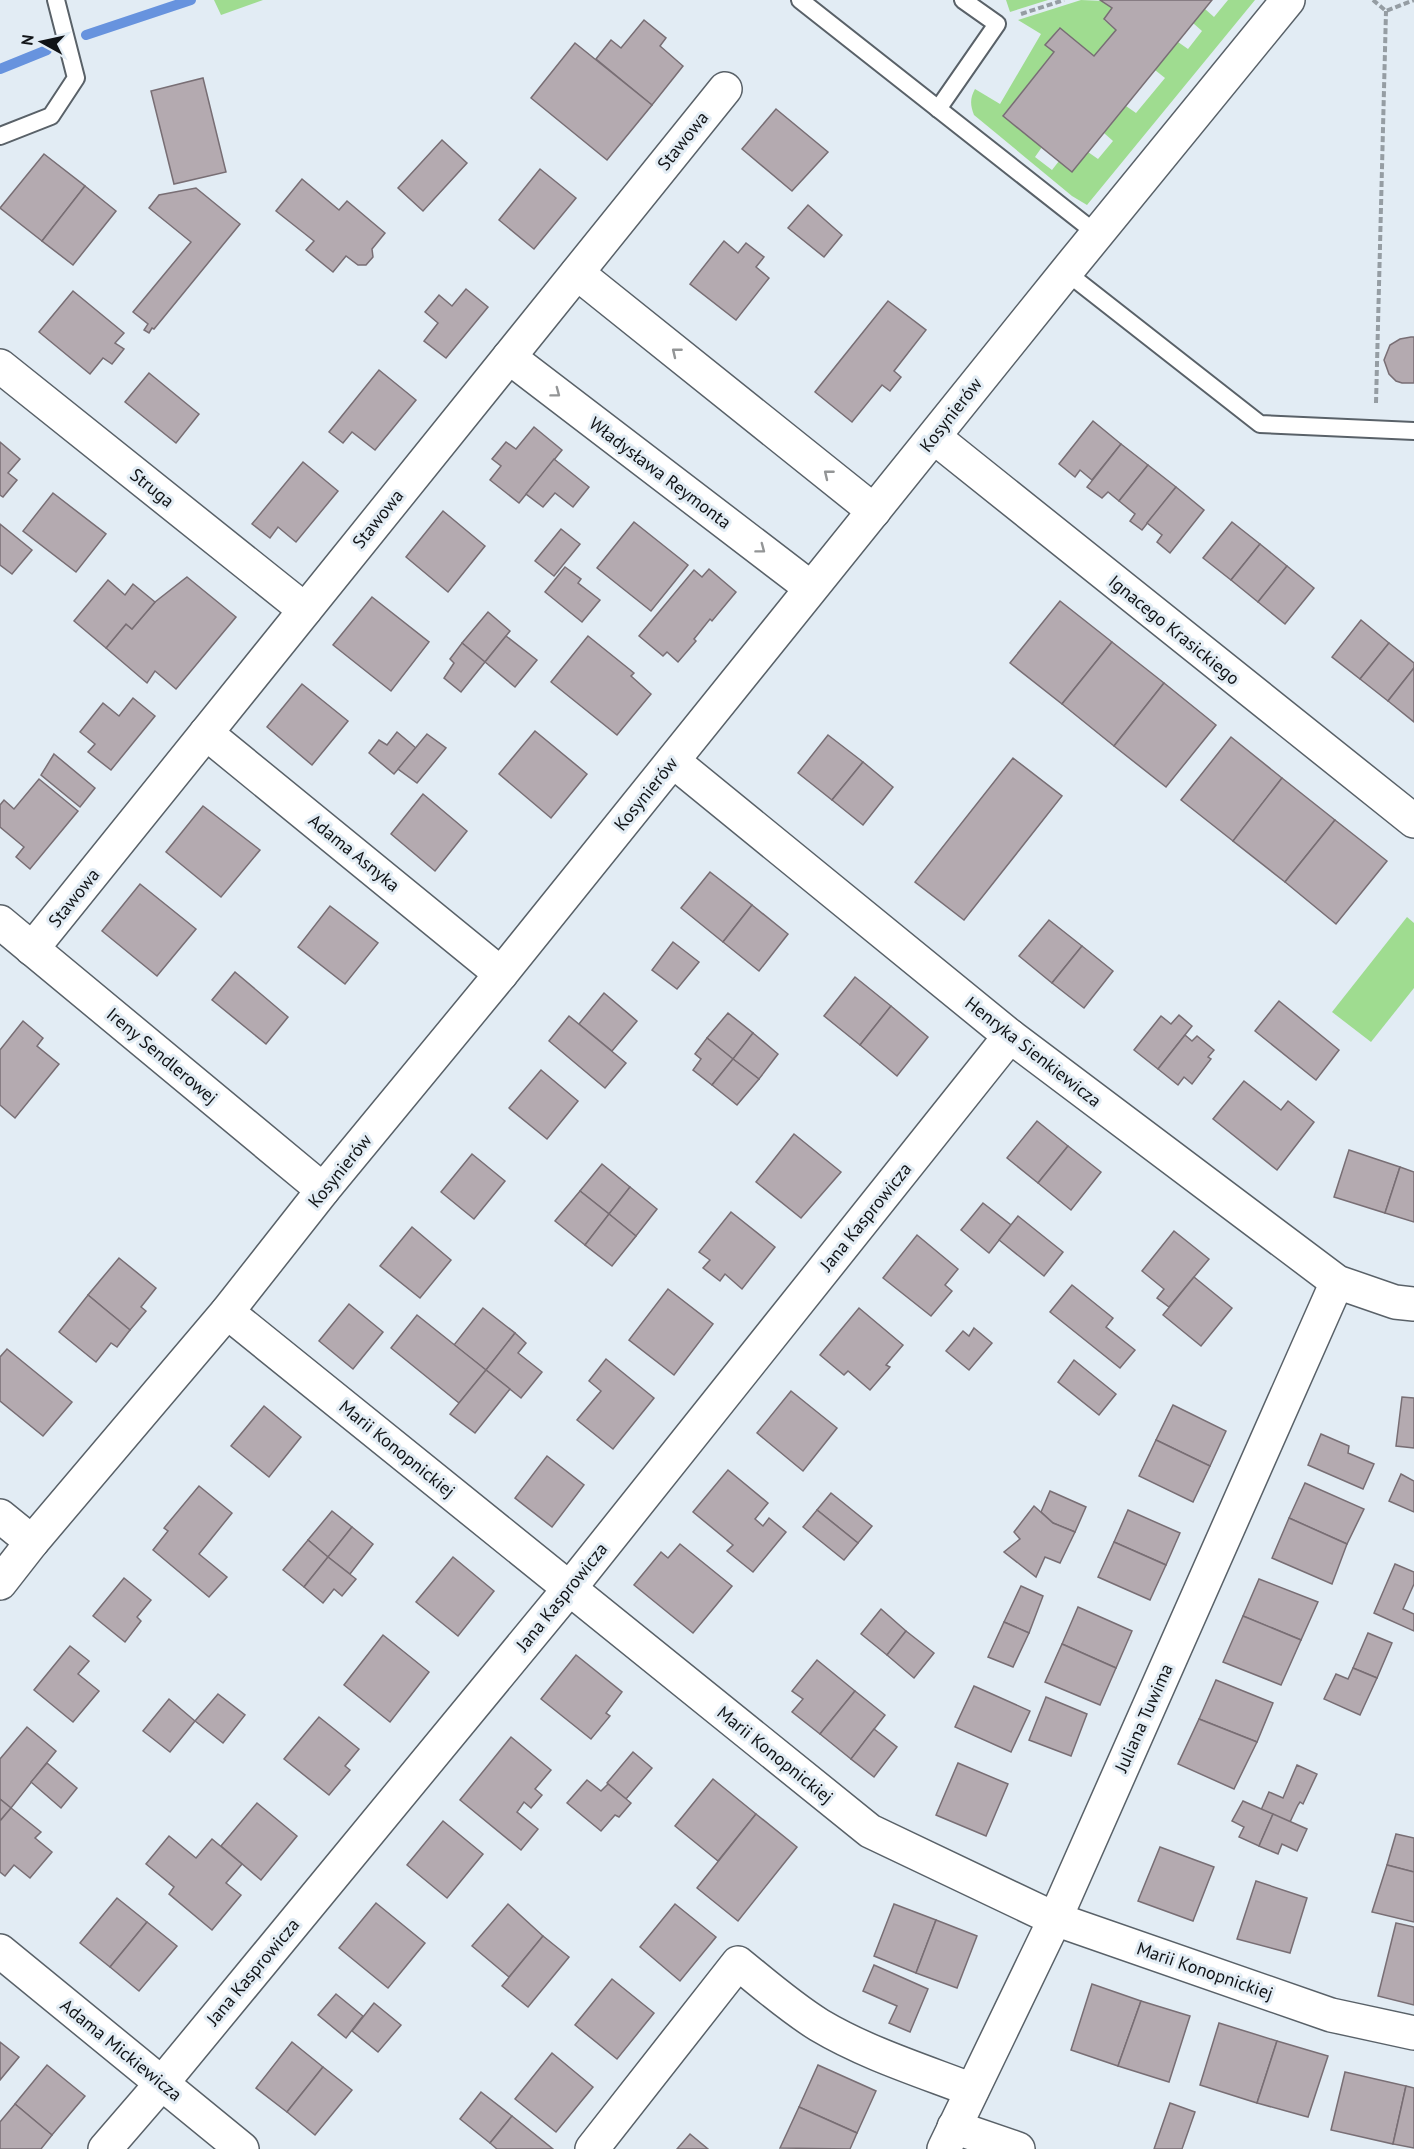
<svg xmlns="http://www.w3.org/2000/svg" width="1414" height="2149" font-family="'PT Sans',sans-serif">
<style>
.green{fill:#9fdc90}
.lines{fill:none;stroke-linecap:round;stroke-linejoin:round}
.stream{stroke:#6793de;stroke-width:10}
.building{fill:#b4aab0;stroke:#786e74;stroke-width:1.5}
.service-casing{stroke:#596168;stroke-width:20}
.minor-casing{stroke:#596168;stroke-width:36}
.path{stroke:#959da3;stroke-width:4;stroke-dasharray:6 3;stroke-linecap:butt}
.service{stroke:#fff;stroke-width:16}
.minor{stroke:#fff;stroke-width:33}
.oneway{stroke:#939596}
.labels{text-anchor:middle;stroke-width:6;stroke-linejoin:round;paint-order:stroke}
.street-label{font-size:18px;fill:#101316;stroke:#e2ecf4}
</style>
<rect width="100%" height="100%" fill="#e2ecf4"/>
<g class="green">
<path d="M214 0H263L221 15Z"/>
<path d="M1006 0H1048L1010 12Z"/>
<path d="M1081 0 1103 1 1112 8 1104 20 1116 30 1094 56 1059 28 1046 45 1054 52 1003 115 1042 147 1035 157 1052 170 1059 161 1088 152 1098 159 1113 141 1104 133 1126 106 1136 113 1165 78 1155 70 1178 42 1188 49 1202 31 1193 23 1205 9 1214 17 1228 0H1255L1087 205 1072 196 974 115C970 105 970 98 975 89L1000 104 1041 34 1018 20Z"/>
<path d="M1407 917 1414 923V988L1371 1042 1332 1012Z"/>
</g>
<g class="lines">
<g class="stream">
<path d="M86 35 191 0"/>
<path d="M0 69 47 50"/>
</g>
</g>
<g class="building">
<path d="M1100 0H1212L1072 172 1003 116 1054 52 1045 45 1060 28 1094 56 1116 30 1104 19 1112 8Z"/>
<path d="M644 20 666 38 660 46 683 66 652 105 596 59 611 40 621 48Z"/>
<path d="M575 43 652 105 607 160 531 98Z"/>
<path d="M203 78 226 172 174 184 151 91Z"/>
<path d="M776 109 828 152 792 191 742 149Z"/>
<path d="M442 140 467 163 423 211 398 188Z"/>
<path d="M44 154 85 186 42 241 0 208Z"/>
<path d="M540 169 576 198 534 249 499 220Z"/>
<path d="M302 179 339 210 347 201 385 233 372 249 373 257 366 265H358L346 256 333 272 306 250 314 241 276 211Z"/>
<path d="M85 186 116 211 73 265 42 241Z"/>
<path d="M196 188 240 224 154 329 152 328 149 333 144 330 148 324 133 312 191 242 149 208 159 195Z"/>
<path d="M808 205 842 235 824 257 788 228Z"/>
<path d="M724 241 738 253 746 243 764 257 756 267 769 278 736 320 690 284Z"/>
<path d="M466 289 488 307 446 358 424 341 438 323 425 312 439 295 452 306Z"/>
<path d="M73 291 124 333 115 343 124 349 112 364 103 358 90 374 39 332Z"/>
<path d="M888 301 926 330 894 371 901 377 890 391 882 385 852 422 815 392Z"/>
<path d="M1411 337H1414V383H1402L1396 381 1389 374 1384 360 1390 345 1400 339Z"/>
<path d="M379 370 416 400 375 450 352 432 343 443 329 432Z"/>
<path d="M149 373 199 414 176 443 125 402Z"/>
<path d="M1093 421 1121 444 1092 480 1080 470 1075 477 1059 464Z"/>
<path d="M534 427 562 450 519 503 490 480 501 466 492 459 506 442 516 449Z"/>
<path d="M0 442 20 459 8 473 17 480 3 497 0 495Z"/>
<path d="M1121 444 1148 465 1119 501 1108 492 1102 498 1087 487Z"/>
<path d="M554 459 589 487 573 507 555 493 543 507 526 494Z"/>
<path d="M303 462 338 491 296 542 278 527 270 538 252 524Z"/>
<path d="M1148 465 1176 487 1142 530 1130 521 1135 514 1119 501Z"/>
<path d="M1176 487 1204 510 1170 553 1157 542 1162 535 1147 523Z"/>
<path d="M53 493 106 534 76 572 23 531Z"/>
<path d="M443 511 485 546 448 592 406 557Z"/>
<path d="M634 522 688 565 651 611 597 568Z"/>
<path d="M1232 522 1260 544 1231 580 1203 558Z"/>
<path d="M0 524 32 550 12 574 0 565Z"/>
<path d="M561 529 580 544 554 576 535 561Z"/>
<path d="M1260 544 1287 566 1258 602 1231 580Z"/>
<path d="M1287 566 1314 588 1285 624 1258 602Z"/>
<path d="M565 567 581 579 578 583 600 600 582 622 545 592Z"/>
<path d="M709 569 736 592 712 621 710 619 694 639 696 641 678 662 667 652 663 656 639 636 694 570 702 577Z"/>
<path d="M187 577 236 617 176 689 155 671 147 683 106 648 126 624 132 629 155 602Z"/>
<path d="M108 580 125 595 133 584 155 602 132 629 126 624 106 648 74 621Z"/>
<path d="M372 597 429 642 391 691 333 645Z"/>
<path d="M1060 601 1112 642 1062 704 1010 663Z"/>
<path d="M488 612 510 631 485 662 462 643Z"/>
<path d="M1361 620 1389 643 1360 679 1332 657Z"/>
<path d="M506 636 537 660 515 687 485 662Z"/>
<path d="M588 636 634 673 631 676 651 694 617 735 551 682Z"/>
<path d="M1112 642 1164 683 1114 746 1062 704Z"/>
<path d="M462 643 485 662 461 692 444 678 454 663 450 659Z"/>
<path d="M1389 643 1414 663V668L1388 701 1360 679Z"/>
<path d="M1414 668V722L1388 701Z"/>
<path d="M1164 683 1216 725 1166 787 1114 746Z"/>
<path d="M302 684 348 721 312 765 267 727Z"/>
<path d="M133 698 155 716 111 770 88 752 95 744 80 732 103 703 119 716Z"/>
<path d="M535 731 587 774 551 818 499 774Z"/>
<path d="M397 732 416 748 394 774 369 753 379 740 387 745Z"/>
<path d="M427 734 446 748 417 783 398 769Z"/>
<path d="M828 735 863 762 832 800 798 773Z"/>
<path d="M1231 737 1282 778 1233 841 1181 800Z"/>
<path d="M54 754 95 788 80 807 41 775Z"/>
<path d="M1013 758 1062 796 964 920 915 882Z"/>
<path d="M863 762 893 787 863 825 832 800Z"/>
<path d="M1282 778 1335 820 1285 882 1233 841Z"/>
<path d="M39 779 78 811 30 869 16 857 24 847 0 827V805L4 800 14 809Z"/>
<path d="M423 794 467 831 435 871 391 834Z"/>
<path d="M203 806 260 850 221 897 166 852Z"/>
<path d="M1335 820 1387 861 1336 924 1285 882Z"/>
<path d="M710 872 752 905 723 942 681 908Z"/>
<path d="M140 884 196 929 157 976 102 931Z"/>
<path d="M752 905 788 934 759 971 723 942Z"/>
<path d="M330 906 378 943 345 984 298 947Z"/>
<path d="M1049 920 1082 946 1052 983 1019 956Z"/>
<path d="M673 942 699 962 677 989 652 970Z"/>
<path d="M1082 946 1113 971 1084 1008 1052 983Z"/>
<path d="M235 972 288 1017 266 1044 212 1000Z"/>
<path d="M855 977 891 1006 860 1045 824 1016Z"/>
<path d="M604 993 637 1021 612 1051 579 1024Z"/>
<path d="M1279 1001 1339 1050 1316 1080 1255 1031Z"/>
<path d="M891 1006 928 1037 897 1076 860 1045Z"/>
<path d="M728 1013 753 1033 733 1059 707 1038Z"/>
<path d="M1179 1015 1192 1026 1158 1069 1134 1050 1161 1016 1171 1024Z"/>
<path d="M569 1016 626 1063 605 1088 549 1041Z"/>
<path d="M23 1021 43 1038 37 1046 59 1064 15 1118 0 1105V1050Z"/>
<path d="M753 1033 778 1054 759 1079 733 1059Z"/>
<path d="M1185 1035 1192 1041 1197 1036 1214 1050 1208 1057 1211 1059 1192 1084 1184 1077 1178 1085 1158 1069Z"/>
<path d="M707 1038 733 1059 712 1085 693 1070 701 1059 695 1054Z"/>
<path d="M733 1059 759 1079 737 1105 712 1085Z"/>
<path d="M541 1070 578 1101 547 1139 509 1108Z"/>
<path d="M1244 1081 1281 1110 1288 1101 1314 1122 1277 1170 1213 1119Z"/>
<path d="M1037 1121 1068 1146 1038 1183 1007 1158Z"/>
<path d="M794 1134 841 1172 801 1218 756 1182Z"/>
<path d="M1068 1146 1101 1172 1071 1210 1038 1183Z"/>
<path d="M1349 1150 1400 1167 1385 1213 1334 1197Z"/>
<path d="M472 1154 505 1181 474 1219 441 1192Z"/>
<path d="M602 1164 630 1187 609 1214 580 1191Z"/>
<path d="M1400 1167 1414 1172V1222L1385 1213Z"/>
<path d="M630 1187 657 1209 636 1236 609 1214Z"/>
<path d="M580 1191 609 1214 585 1245 555 1221Z"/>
<path d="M983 1203 1011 1225 989 1253 961 1230Z"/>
<path d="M731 1212 775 1247 742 1289 725 1274 720 1281 703 1268 710 1260 699 1252Z"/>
<path d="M609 1214 636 1236 612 1266 585 1245Z"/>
<path d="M1018 1216 1063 1252 1044 1276 999 1240Z"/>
<path d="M412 1227 451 1260 420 1298 380 1266Z"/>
<path d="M1174 1231 1209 1259 1169 1307 1157 1298 1164 1289 1142 1271Z"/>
<path d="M917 1235 958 1269 945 1285 952 1291 931 1316 883 1278Z"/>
<path d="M119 1258 156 1288 141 1307 146 1311 130 1330 88 1295Z"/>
<path d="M1194 1277 1232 1308 1201 1346 1163 1315Z"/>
<path d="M1072 1285 1113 1318 1106 1327 1135 1350 1120 1368 1050 1312Z"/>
<path d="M668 1289 713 1324 674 1375 629 1340Z"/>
<path d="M88 1295 130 1330 117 1347 111 1343 96 1362 59 1332Z"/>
<path d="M349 1304 383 1332 353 1369 319 1341Z"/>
<path d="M483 1308 515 1333 486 1370 454 1345Z"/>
<path d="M859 1308 903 1345 886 1365 890 1367 870 1390 848 1371 844 1375 820 1355Z"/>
<path d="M417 1315 486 1370 459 1403 391 1348Z"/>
<path d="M974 1328 992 1343 969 1370 946 1351 963 1331 969 1336Z"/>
<path d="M515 1333 526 1343 518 1353 542 1372 521 1398 486 1370Z"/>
<path d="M7 1349 72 1402 43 1436 0 1401V1357Z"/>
<path d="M606 1359 654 1398 613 1449 577 1420 601 1391 589 1381Z"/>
<path d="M1074 1360 1116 1394 1099 1415 1058 1382Z"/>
<path d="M486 1370 510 1389 475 1433 450 1414Z"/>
<path d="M791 1391 837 1428 803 1471 757 1433Z"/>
<path d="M1402 1397 1414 1398V1448L1396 1446Z"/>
<path d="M1173 1405 1226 1431 1210 1466 1156 1440Z"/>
<path d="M264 1406 301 1437 269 1477 231 1446Z"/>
<path d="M1321 1434 1349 1446 1348 1453 1374 1464 1363 1489 1308 1465Z"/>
<path d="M1156 1440 1210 1466 1193 1502 1139 1476Z"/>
<path d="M547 1456 584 1485 552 1527 515 1498Z"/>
<path d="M728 1470 768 1503 755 1519 763 1526 769 1518 786 1532 753 1572 727 1551 733 1545 693 1512Z"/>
<path d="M1401 1474 1414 1481V1512L1389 1501Z"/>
<path d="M1305 1483 1364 1509 1347 1544 1289 1518Z"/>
<path d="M199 1486 232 1513 199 1554 227 1577 209 1597 153 1550 168 1531 164 1528Z"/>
<path d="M1050 1491 1086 1507 1075 1532 1053 1523 1041 1512Z"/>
<path d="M831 1493 872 1526 858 1543 817 1510Z"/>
<path d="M1034 1506 1053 1523 1075 1532 1060 1563 1045 1557 1036 1577 1004 1552 1020 1539 1014 1532Z"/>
<path d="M817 1510 858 1543 844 1560 803 1527Z"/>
<path d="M1128 1510 1180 1533 1166 1565 1114 1542Z"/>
<path d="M332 1511 352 1527 328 1557 308 1540Z"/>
<path d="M1289 1518 1347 1544 1332 1584 1272 1558Z"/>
<path d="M352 1527 373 1544 350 1574 328 1557Z"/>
<path d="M308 1540 328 1557 304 1587 283 1570Z"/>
<path d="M1114 1542 1166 1565 1150 1600 1098 1577Z"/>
<path d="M680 1544 732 1586 693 1633 634 1585 661 1552 668 1558Z"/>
<path d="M328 1557 356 1579 342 1596 334 1589 323 1603 304 1587Z"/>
<path d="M453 1557 494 1591 458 1636 416 1602Z"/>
<path d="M1395 1564 1414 1572V1584L1403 1609 1414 1614V1631L1374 1613Z"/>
<path d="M124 1578 151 1600 137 1617 141 1621 125 1642 93 1616Z"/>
<path d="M1259 1579 1318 1602 1301 1640 1243 1616Z"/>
<path d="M1021 1586 1043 1596 1029 1633 1004 1622Z"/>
<path d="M1078 1607 1132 1631 1116 1668 1062 1644Z"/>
<path d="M881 1609 906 1631 887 1655 861 1634Z"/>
<path d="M1243 1616 1301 1640 1281 1685 1223 1662Z"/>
<path d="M1004 1622 1029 1633 1013 1667 988 1657Z"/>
<path d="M906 1631 934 1653 914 1678 887 1655Z"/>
<path d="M1368 1633 1392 1643 1377 1678 1353 1668Z"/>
<path d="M383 1635 429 1672 390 1722 344 1685Z"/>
<path d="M1062 1644 1116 1668 1100 1705 1045 1682Z"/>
<path d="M70 1646 89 1661 78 1674 99 1691 73 1722 34 1690Z"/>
<path d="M576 1655 622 1692 606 1713 610 1716 591 1739 541 1699Z"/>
<path d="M817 1660 855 1691 820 1734 792 1712 803 1699 792 1691Z"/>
<path d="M1353 1668 1377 1678 1360 1715 1324 1699 1336 1674 1348 1679Z"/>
<path d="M1216 1680 1273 1703 1257 1742 1199 1719Z"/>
<path d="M974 1686 1030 1711 1011 1752 955 1727Z"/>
<path d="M855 1691 885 1715 851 1759 820 1734Z"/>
<path d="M218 1694 245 1715 223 1743 195 1721Z"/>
<path d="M1046 1697 1087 1714 1071 1756 1029 1740Z"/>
<path d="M169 1699 195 1721 170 1752 143 1731Z"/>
<path d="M319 1717 359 1749 345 1766 350 1770 329 1795 284 1759Z"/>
<path d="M1199 1719 1257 1742 1234 1789 1178 1764Z"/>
<path d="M27 1727 56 1751 11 1808 0 1799V1759Z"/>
<path d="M874 1729 897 1747 874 1777 851 1759Z"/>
<path d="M511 1737 551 1770 535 1789 542 1795 531 1808 524 1802 517 1812 538 1829 521 1850 460 1800Z"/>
<path d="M633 1752 652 1768 626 1799 607 1783Z"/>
<path d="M47 1763 77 1788 61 1808 31 1782Z"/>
<path d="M958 1763 1008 1784 986 1836 936 1815Z"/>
<path d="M1297 1765 1317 1774 1303 1804 1300 1802 1298 1805 1290 1822 1261 1810 1269 1792 1283 1798Z"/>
<path d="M713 1779 756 1814 718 1861 675 1826Z"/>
<path d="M587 1780 601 1791 608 1784 631 1803 619 1817 615 1815 601 1831 567 1803Z"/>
<path d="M0 1799 11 1808 0 1821Z"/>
<path d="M1243 1801 1273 1814 1259 1846 1239 1837 1244 1827 1232 1821Z"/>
<path d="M257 1803 297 1836 261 1880 221 1846Z"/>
<path d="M11 1808 41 1832 35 1838 52 1852 30 1878 14 1865 5 1876 0 1872V1821Z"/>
<path d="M756 1814 797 1847 738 1921 697 1888Z"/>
<path d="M1273 1814 1307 1829 1297 1851 1282 1844 1278 1854 1259 1846Z"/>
<path d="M443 1821 483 1854 447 1898 407 1865Z"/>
<path d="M1396 1834 1414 1838V1872L1387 1865Z"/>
<path d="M169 1836 196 1858 212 1839 242 1864 226 1883 241 1895 212 1930 169 1894 174 1887 146 1864Z"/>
<path d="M1160 1847 1214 1867 1193 1921 1138 1901Z"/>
<path d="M1387 1865 1414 1872V1922L1372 1912Z"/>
<path d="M1256 1881 1307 1898 1290 1953 1237 1939Z"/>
<path d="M117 1898 147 1922 110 1967 80 1943Z"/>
<path d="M376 1903 425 1943 388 1988 339 1948Z"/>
<path d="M508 1904 543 1936 509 1977 472 1946Z"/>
<path d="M675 1904 716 1937 680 1981 640 1947Z"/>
<path d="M894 1904 936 1920 916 1973 874 1956Z"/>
<path d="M936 1920 977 1936 957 1988 916 1973Z"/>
<path d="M147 1922 177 1946 139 1991 110 1967Z"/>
<path d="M1396 1923 1414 1927V2005L1378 1996Z"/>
<path d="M543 1936 569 1957 528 2007 502 1986Z"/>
<path d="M874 1965 928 1989 910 2032 889 2023 897 2006 863 1991Z"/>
<path d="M612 1979 654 2013 617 2059 575 2025Z"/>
<path d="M1092 1984 1141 2001 1118 2066 1071 2050Z"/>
<path d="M336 1994 363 2016 346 2038 318 2015Z"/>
<path d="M1141 2001 1190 2016 1169 2082 1118 2066Z"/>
<path d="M374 2003 401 2025 378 2052 352 2031Z"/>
<path d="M1219 2023 1277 2041 1257 2103 1200 2085Z"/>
<path d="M1277 2041 1328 2056 1308 2117 1257 2103Z"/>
<path d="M0 2042 19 2057 0 2080Z"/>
<path d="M292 2042 323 2067 287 2112 256 2088Z"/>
<path d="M552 2053 593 2087 556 2132 515 2099Z"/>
<path d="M47 2065 85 2096 52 2135 15 2104Z"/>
<path d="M818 2065 876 2091 857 2133 799 2107Z"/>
<path d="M323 2067 352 2090 315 2135 287 2112Z"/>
<path d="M1345 2072 1406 2086 1393 2144 1331 2130Z"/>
<path d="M1406 2086 1414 2088V2148L1393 2144Z"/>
<path d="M481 2092 512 2116 490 2143 460 2119Z"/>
<path d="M1170 2103 1195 2112 1182 2149H1154Z"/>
<path d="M15 2104 52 2135 41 2149H0V2122Z"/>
<path d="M799 2107 857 2133 850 2149 780 2148Z"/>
<path d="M512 2116 553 2149H497L490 2143Z"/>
<path d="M690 2134 708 2149H677Z"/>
</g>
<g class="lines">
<defs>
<g id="service">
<path d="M800 0 1097 234"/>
<path d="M938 109 997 24 963 0"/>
<path d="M0 136 51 116 76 78 56 0"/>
<path d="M1066 272 1260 424 1414 431"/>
</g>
<g id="minor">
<path d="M577 273 874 511"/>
<path d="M509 357 811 588"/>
<path d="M0 366 305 610"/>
<path d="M934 437 1414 821"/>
<path d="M206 733 501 974"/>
<path d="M673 761 1010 1036 1337 1282 1395 1302 1414 1304"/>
<path d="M0 922 323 1190"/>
<path d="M32 949 725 89"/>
<path d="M227 1312 870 1831 1055 1919 1331 2015 1414 2033"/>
<path d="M0 1516 32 1542"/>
<path d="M0 1583 32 1542 227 1312 323 1190 501 974 1066 272 1288 0"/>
<path d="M0 1951 242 2149"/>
<path d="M954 2127 1018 2149"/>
<path d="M105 2149 162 2083 569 1589 1010 1036"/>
<path d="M592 2149 738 1963C764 1984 790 2007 819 2025 866 2053 920 2070 972 2090"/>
<path d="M944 2149 1055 1919 1337 1282"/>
</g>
</defs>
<use href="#service" class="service-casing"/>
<use href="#minor" class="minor-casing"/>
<g class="path">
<path d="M1373 0 1386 11 1414 0"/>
<path d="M1021 14 1064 0"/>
<path d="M1376 403 1386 11"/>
</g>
<use href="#service" class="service"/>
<use href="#minor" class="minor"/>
</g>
<defs><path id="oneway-chevron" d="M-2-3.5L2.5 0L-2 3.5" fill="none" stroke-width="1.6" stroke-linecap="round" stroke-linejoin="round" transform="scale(1.5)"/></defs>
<g class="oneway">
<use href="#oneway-chevron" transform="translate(676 352) rotate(-141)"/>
<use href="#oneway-chevron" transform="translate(556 393) rotate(37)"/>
<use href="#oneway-chevron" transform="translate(828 474) rotate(-141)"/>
<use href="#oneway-chevron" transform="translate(761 549) rotate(37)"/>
</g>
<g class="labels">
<g class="street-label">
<text transform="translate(683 141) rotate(-51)" y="6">Stawowa</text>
<text transform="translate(951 415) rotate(-52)" y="6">Kosynierów</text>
<text transform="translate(660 473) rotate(37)" y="6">Władysława Reymonta</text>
<text transform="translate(152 488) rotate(39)" y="6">Struga</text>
<text transform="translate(378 519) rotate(-51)" y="6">Stawowa</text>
<text transform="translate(1174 630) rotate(39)" y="6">Ignacego Krasickiego</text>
<text transform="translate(646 794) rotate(-51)" y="6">Kosynierów</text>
<text transform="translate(354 853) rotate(39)" y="6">Adama Asnyka</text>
<text transform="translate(74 898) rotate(-51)" y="6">Stawowa</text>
<text transform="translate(1033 1052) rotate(38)" y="6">Henryka Sienkiewicza</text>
<text transform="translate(162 1056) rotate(40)" y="6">Ireny Sendlerowej</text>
<text transform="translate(340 1171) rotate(-51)" y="6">Kosynierów</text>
<text transform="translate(866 1217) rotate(-51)" y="6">Jana Kasprowicza</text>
<text transform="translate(397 1449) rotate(39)" y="6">Marii Konopnickiej</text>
<text transform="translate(562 1597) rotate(-51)" y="6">Jana Kasprowicza</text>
<text transform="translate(1144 1718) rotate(-66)" y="6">Juliana Tuwima</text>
<text transform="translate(775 1755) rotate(39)" y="6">Marii Konopnickiej</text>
<text transform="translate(1205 1971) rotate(19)" y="6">Marii Konopnickiej</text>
<text transform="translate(253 1972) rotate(-50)" y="6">Jana Kasprowicza</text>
<text transform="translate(121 2050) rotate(39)" y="6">Adama Mickiewicza</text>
</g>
</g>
<g transform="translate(42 42) rotate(278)" stroke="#e2ecf4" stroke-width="4.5" paint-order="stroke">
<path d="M0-4.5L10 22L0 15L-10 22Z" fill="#101316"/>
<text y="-9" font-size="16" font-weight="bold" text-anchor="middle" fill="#101316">N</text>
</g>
</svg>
